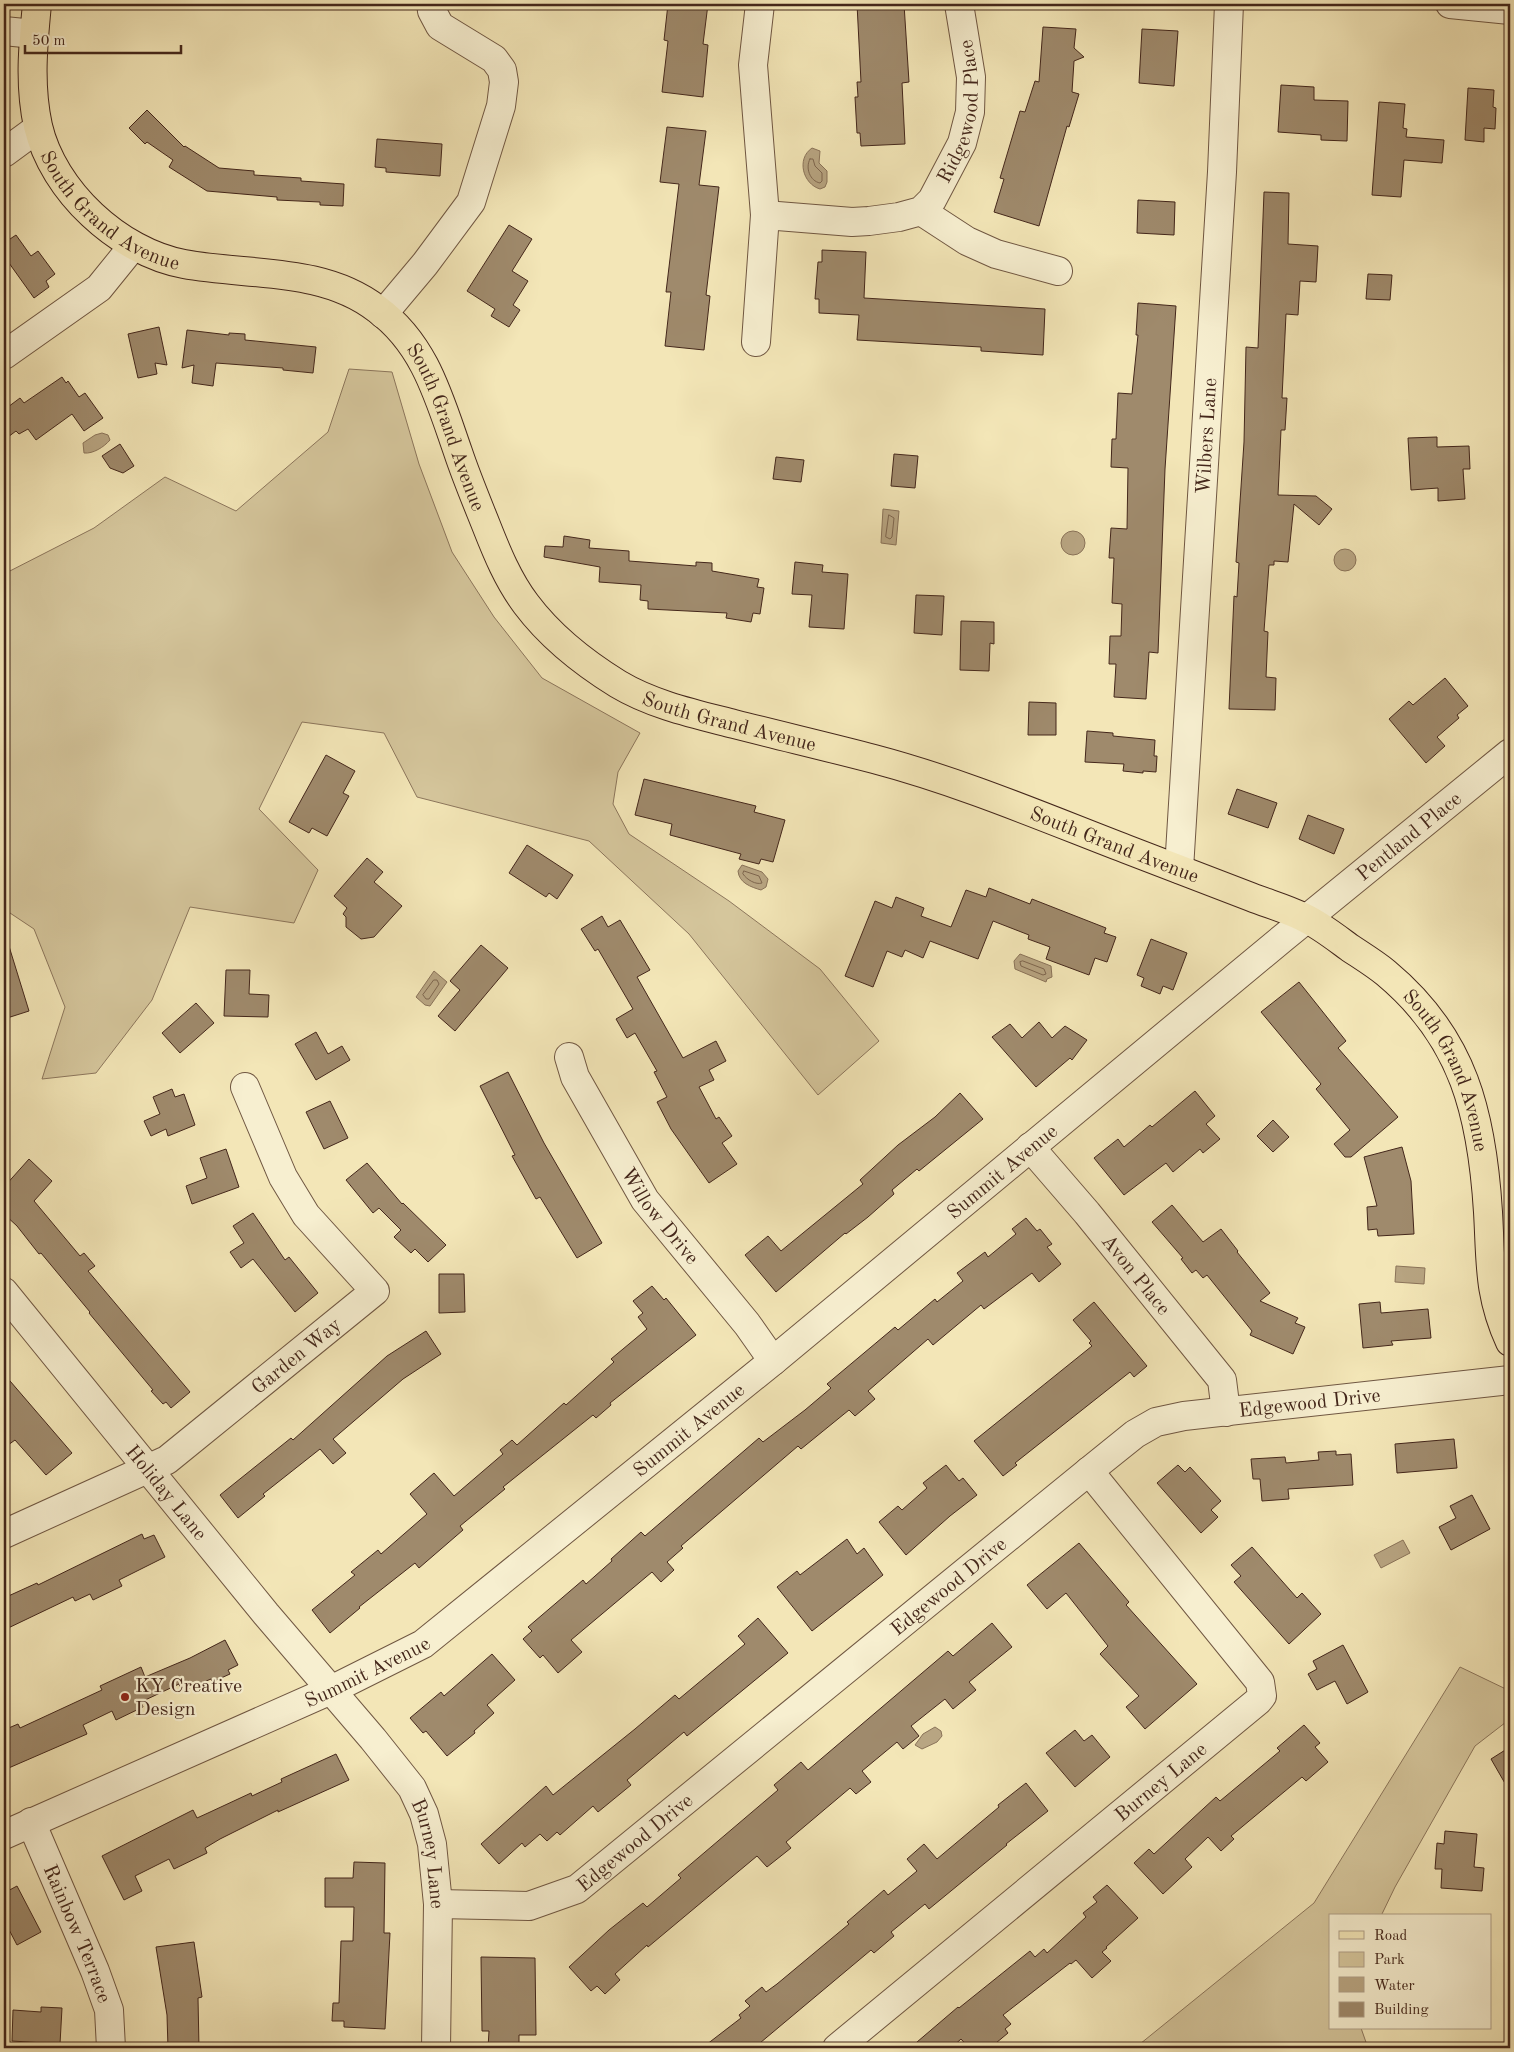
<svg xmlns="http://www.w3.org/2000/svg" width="1514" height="2052" font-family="'Old Standard TT',serif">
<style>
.green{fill:#d5c69c;stroke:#8c765c}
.water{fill:#b8a582;stroke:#8a7359}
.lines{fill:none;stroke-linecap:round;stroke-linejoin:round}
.shore{stroke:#7e664e;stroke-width:1}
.building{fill:#9f8a6c;stroke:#44271b}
.minor-casing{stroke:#705742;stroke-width:30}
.major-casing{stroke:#44271b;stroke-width:30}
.minor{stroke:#f7efd0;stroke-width:28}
.major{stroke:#f3e6b7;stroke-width:28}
.poi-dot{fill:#8f2418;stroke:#f7efd0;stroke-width:2}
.labels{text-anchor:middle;stroke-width:4.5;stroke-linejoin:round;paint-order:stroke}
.street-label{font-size:20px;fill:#44271b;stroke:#f7efd0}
.poi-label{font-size:20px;fill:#44271b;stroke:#f7efd0;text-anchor:start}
</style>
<rect width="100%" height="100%" fill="#f3e6b7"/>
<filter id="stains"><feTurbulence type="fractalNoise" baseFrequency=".004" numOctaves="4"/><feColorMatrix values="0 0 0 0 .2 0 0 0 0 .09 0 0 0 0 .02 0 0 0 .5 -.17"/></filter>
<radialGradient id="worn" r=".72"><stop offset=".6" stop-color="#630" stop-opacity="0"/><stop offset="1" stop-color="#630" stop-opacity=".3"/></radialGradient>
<g class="green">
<path d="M349 369 392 372 419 464 452 552 494 617 542 678 640 733 618 772 613 804 629 834 729 901 820 969 879 1041 818 1095 689 934 589 841 417 797 384 733 302 722 259 809 318 870 294 923 190 907 152 1000 96 1073 42 1079 65 1007 34 929 4 909V574L94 528 165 477 236 511 328 432Z"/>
<path d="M1460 1667 1510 1691V1719L1475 1746 1395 1887 1381 1916H1330V2028H1361L1368 2048H1135L1314 1903Z"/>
</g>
<g class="water">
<path d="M812 148 820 151 819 163 827 171V182L825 187 820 189C803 184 796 159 812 148Z"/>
<path d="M102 433 108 435 110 440C104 447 93 454 84 453L83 443 95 435Z"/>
<path d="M883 509 899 511 896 545 881 543Z"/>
<circle cx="1073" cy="543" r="12"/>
<circle cx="1345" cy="560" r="11"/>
<path d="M742 865 762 872 768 879 766 887 761 890C751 887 739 883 738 871Z"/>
<path d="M1020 954 1051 966 1052 977 1047 979 1046 982 1015 969 1014 961Z"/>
<path d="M434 971 447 982 430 1006 425 1005 416 997Z"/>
<path d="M1396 1266 1425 1268 1424 1284 1395 1282Z"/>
<path d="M1403 1540 1410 1553 1381 1568 1374 1555Z"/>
<path d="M935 1727 941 1731 942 1736 937 1742 922 1749 915 1745 923 1734Z"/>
</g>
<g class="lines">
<g class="shore">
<path d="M810 159H813L815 166 822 173V181L820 183C810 181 805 168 810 159Z"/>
<path d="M889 515 894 518 892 537 890 539 886 537Z"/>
<path d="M744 871 759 876 762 883C756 885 747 880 743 874Z"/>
<path d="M1023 961 1044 969 1046 974 1043 975 1021 966 1020 962Z"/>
<path d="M434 980H437L439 984 429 999H426L423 995Z"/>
</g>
</g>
<g class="building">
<path d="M668 4H708L703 44 708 45 703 97 662 92 668 41 664 40Z"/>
<path d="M857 4H904L909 82 902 83 905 144 861 146 860 133H857L855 97H858L857 82H861Z"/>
<path d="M1043 27 1076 29 1074 48 1084 57 1074 61 1072 92 1079 94 1069 127 1067 126 1039 226 994 212 1004 179 1000 178 1020 111 1025 112 1035 81 1039 82Z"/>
<path d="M1142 29 1178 31 1174 86 1139 83Z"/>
<path d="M1281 85 1314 87V100L1348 101 1347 141 1321 140V135L1278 132Z"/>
<path d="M1468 88 1494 90 1493 107 1496 108 1495 129 1484 128V142L1465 140Z"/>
<path d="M1379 102 1405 104 1403 128 1407 129 1406 137 1444 140 1442 163 1404 160 1401 197 1372 195Z"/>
<path d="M147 110 184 147 185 146 219 168 254 171V175L301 178V181L344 184 343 206 320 205V202L277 200V197L207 191 169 167 173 160 147 142 145 144 129 128Z"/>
<path d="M667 127 706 131 699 185 719 187 706 295 710 296 704 350 665 346 671 292H666L679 184 660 182Z"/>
<path d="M377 139 442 144 440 176 386 172V168L375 167Z"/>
<path d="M1264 192 1289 193 1288 244 1318 246 1316 282 1300 281 1298 315 1286 314 1282 398H1287L1285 430H1281L1278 495 1316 496 1332 509 1319 525 1294 504 1288 562 1274 561V565H1269L1264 631 1268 632 1266 677 1276 678 1275 710 1229 709 1234 596 1237 597 1239 563 1236 562 1244 442 1246 347 1258 348Z"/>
<path d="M1138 200 1175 202 1174 235 1137 233Z"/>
<path d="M509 225 532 239 512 271 528 281 513 305 520 310 509 327 491 316 495 309 467 291Z"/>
<path d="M16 235 31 256 38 251 55 274 46 281 49 287 34 298 4 256V243Z"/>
<path d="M822 250 866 252 864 298 1045 309 1043 355 981 351V347L857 340 859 315 819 313V299H815L818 262H822Z"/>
<path d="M1368 274 1392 275 1390 300 1366 299Z"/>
<path d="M1138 303 1176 306 1165 469 1158 653 1149 652 1146 699 1114 697 1116 664H1109L1110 636H1121L1122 604 1112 603 1114 558H1109L1111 528 1127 529 1128 468 1111 467 1112 439H1116L1118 393 1132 394 1138 335H1136Z"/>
<path d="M159 327 167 365 155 363 157 374 138 378 128 334Z"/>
<path d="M187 330 229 335V333L245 334V340L316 347 313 373 283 370V368L216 363 213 386 192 383 194 365 182 368Z"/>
<path d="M62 377 66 383 68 381 79 397 85 393 103 418 84 431 72 414 36 440 28 429 19 434 16 431 4 440V410L20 398 24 403Z"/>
<path d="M1437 437V447L1469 446 1470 469H1463L1465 499 1438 501V488L1411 490 1408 438Z"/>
<path d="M120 444 134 466 123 473 110 468 102 456Z"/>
<path d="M894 454 918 456 915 488 891 486Z"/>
<path d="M776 457 804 460 801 482 773 479Z"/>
<path d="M564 536 590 540 589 548 629 551V561L696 566V562L712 563V571L759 579 757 587 764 588 760 614 753 613 751 622 726 618 727 613 648 609V601L640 600 641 585 599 582 600 567 544 557 545 546 563 547Z"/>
<path d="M795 562 823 565 822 572 848 574 844 629 809 627 812 595 792 594Z"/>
<path d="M916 595 944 596 942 635 914 633Z"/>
<path d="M961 621 994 622V644L990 643 989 671 960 670Z"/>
<path d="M1445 678 1468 706 1457 715 1459 718 1437 737 1445 746 1426 763 1389 719 1409 701 1413 705Z"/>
<path d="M1029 702 1056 703V735H1028Z"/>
<path d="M1087 731 1113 733V736L1155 740 1154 756H1157L1156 772 1143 771V773L1123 771 1124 764 1085 762Z"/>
<path d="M326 755 355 771 343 793 349 796 327 836 312 828 309 833 289 822Z"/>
<path d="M644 779 756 806 754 812 785 820 773 862 761 859 759 864 739 859 741 854 670 835 672 824 635 815Z"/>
<path d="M1237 789 1277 803 1268 828 1228 814Z"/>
<path d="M1308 815 1344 829 1334 854 1299 839Z"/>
<path d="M527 845 573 875 557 899 549 893 546 897 509 873Z"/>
<path d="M367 858 383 872 374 882 402 906 374 937 361 939 346 927V917L343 914 347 908 334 896Z"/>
<path d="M989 888 1030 904 1032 899 1106 928 1104 933 1116 937 1107 962 1095 958 1089 975 1046 959 1050 947 1028 939 1029 935 993 921 978 959 930 941 923 958 905 950 902 957 887 951 873 987 845 976 875 901 892 908 896 897 924 908 921 916 951 927 966 890 986 897Z"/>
<path d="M602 916 608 927 620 920 650 970 637 977 683 1058 716 1041 726 1061 709 1070 714 1080 699 1087 716 1119 719 1117 732 1136 722 1143 737 1164 709 1183 671 1129 657 1102 667 1097 654 1072 657 1071 635 1033 627 1038 616 1019 633 1009 598 949 595 951 581 929Z"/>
<path d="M1151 939 1187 953 1173 990 1163 986 1160 994 1141 986 1144 978 1137 975Z"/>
<path d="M4 943H8L29 1011 4 1019Z"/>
<path d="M481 945 508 968 455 1031 438 1016 460 990 450 981Z"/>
<path d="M226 970H250L249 994 269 995 268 1017 224 1016Z"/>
<path d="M1299 982 1346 1041 1338 1048 1398 1117 1351 1157H1345L1334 1144 1350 1130 1316 1089 1321 1084 1261 1012Z"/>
<path d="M196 1003 214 1023 180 1053 162 1033Z"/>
<path d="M1039 1022 1052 1038 1065 1026 1087 1040 1072 1060 1070 1058 1036 1087 992 1037 1010 1024 1022 1038Z"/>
<path d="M316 1032 328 1054 342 1046 350 1060 316 1080 295 1044Z"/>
<path d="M508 1072 544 1143 602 1243 577 1258 540 1197 536 1199 512 1156 515 1155 480 1086Z"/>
<path d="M172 1089 175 1097 184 1094 195 1125 168 1136 166 1129 151 1136 144 1121 160 1114 153 1097Z"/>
<path d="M1195 1091 1215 1116 1206 1124 1220 1139 1203 1153 1200 1149 1173 1172 1166 1163 1124 1195 1094 1158 1118 1139 1124 1147 1150 1125 1152 1127Z"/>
<path d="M960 1093 983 1119 919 1171 917 1169 892 1190 894 1194 868 1217 846 1234 845 1233 776 1292 745 1255 768 1236 781 1251 863 1184 860 1180 898 1145 935 1117Z"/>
<path d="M330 1101 348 1138 324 1149 306 1112Z"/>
<path d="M1273 1120 1289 1137 1273 1152 1257 1136Z"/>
<path d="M1402 1147 1411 1181 1414 1234 1378 1236 1377 1229 1368 1230 1367 1207 1377 1206 1364 1157Z"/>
<path d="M226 1149 239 1187 192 1204 186 1186 207 1178 200 1158Z"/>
<path d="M29 1159 52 1181 34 1201 80 1256 84 1253 95 1266 88 1271 190 1392 171 1408 166 1402 163 1404 151 1391 153 1390 89 1313 90 1312 41 1253 39 1254 17 1226 4 1214V1187Z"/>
<path d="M367 1163 402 1204 403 1203 446 1245 428 1262 415 1249 411 1253 394 1237 401 1230 379 1208 373 1213 346 1180Z"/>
<path d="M1172 1205 1203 1242 1221 1229 1238 1251 1237 1252 1270 1293 1260 1301 1298 1318 1295 1323 1305 1327 1293 1354 1250 1335 1252 1331 1207 1275 1203 1278 1196 1270 1192 1273 1181 1259 1183 1258 1152 1222Z"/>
<path d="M253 1213 285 1260 289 1257 318 1293 295 1312 253 1259 241 1268 230 1252 244 1243 233 1226Z"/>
<path d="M1026 1218 1037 1231 1040 1229 1052 1244 1047 1247 1061 1264 1039 1282 1032 1273 984 1309 981 1305 933 1345 928 1339 868 1391 875 1399 855 1416 849 1410 801 1449 798 1446 681 1546 683 1548 667 1562 674 1570 661 1582 652 1572 571 1640 582 1652 558 1673 543 1655 540 1658 523 1639 532 1631 528 1627 583 1580 586 1584 612 1561 611 1559 641 1532 645 1536 759 1438 763 1442 805 1410 831 1388 827 1384 895 1327 898 1330 935 1299 937 1302 963 1281 957 1273 985 1252 988 1257 1016 1234 1012 1229Z"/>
<path d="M439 1274H464L465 1312 439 1313Z"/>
<path d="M652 1286 664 1300 666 1298 696 1335 610 1403 611 1405 596 1418 593 1415 503 1487 505 1489 460 1526 463 1530 419 1568 415 1563 359 1607 360 1608 330 1633 312 1610 355 1575 351 1572 378 1550 381 1554 427 1514 410 1494 434 1473 454 1496 503 1454 500 1450 512 1440 517 1445 564 1403 566 1405 614 1362 611 1359 647 1329 638 1317 643 1313 633 1301Z"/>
<path d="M1094 1302 1147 1366 1134 1377 1130 1372 1015 1463 1017 1465 1003 1476 974 1441 1092 1346 1089 1343 1091 1341 1073 1320Z"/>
<path d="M1380 1302 1381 1313 1428 1309 1431 1338 1391 1341 1393 1345 1363 1348 1359 1304Z"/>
<path d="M426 1331 441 1354 403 1379 333 1439 346 1453 333 1464 320 1449 263 1494 265 1496 238 1518 220 1495 291 1438 293 1440 387 1356Z"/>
<path d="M4 1374 72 1453 46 1475 15 1440 4 1448Z"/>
<path d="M1454 1439 1457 1468 1397 1473 1395 1444Z"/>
<path d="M1336 1451V1455L1351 1454 1353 1485 1288 1489 1289 1499 1262 1501 1260 1479H1253L1251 1459 1285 1457 1286 1463 1319 1460 1318 1452Z"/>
<path d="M946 1465 959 1481 963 1478 977 1495 950 1516 906 1555 879 1522 898 1506 902 1510 927 1488 923 1483Z"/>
<path d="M1178 1465 1185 1472 1190 1467 1221 1501 1211 1510 1218 1517 1201 1533 1157 1483Z"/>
<path d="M1472 1495 1490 1529 1451 1550 1439 1527 1456 1518 1450 1506Z"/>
<path d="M142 1534 144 1539 154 1535 165 1557 119 1580 122 1586 93 1600 90 1594 75 1601 73 1597 4 1630V1598L37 1583 38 1585Z"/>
<path d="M847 1539 857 1554 864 1548 883 1575 812 1631 777 1587 797 1571 800 1575Z"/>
<path d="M1079 1543 1129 1602 1126 1605 1197 1684 1145 1729 1126 1707 1139 1696 1100 1654 1108 1646 1066 1593 1047 1609 1027 1585Z"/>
<path d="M1252 1547 1297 1598 1302 1593 1321 1614 1289 1644 1234 1582 1241 1576 1231 1565Z"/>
<path d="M758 1618 788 1653 687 1736 684 1732 627 1780 631 1785 598 1812 593 1806 560 1835 557 1832 547 1841 540 1834 525 1847 522 1843 499 1864 481 1844 546 1786 553 1795 635 1729 675 1695 679 1699 745 1644 738 1636Z"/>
<path d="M992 1623 1012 1647 969 1682 976 1690 953 1709 945 1699 911 1726 919 1736 903 1749 897 1742 862 1771 871 1782 856 1794 850 1788 786 1842 791 1848 767 1867 757 1856 648 1947 647 1945 615 1974 620 1980 605 1994 597 1986 591 1991 569 1967 609 1930 643 1903 647 1907 681 1878 678 1875 778 1790 774 1785 801 1762 808 1770 948 1651 953 1656Z"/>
<path d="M225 1640 238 1665 228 1670 230 1674 212 1682 211 1679 182 1691 179 1684 141 1702 143 1707 116 1720 112 1711 83 1725 87 1734 4 1770V1730L18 1724 20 1728 102 1690 100 1686 141 1667 145 1677 190 1658Z"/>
<path d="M1343 1645 1368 1692 1347 1704 1335 1681 1317 1690 1308 1674 1317 1669 1313 1661Z"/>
<path d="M492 1654 515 1680 487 1705 494 1713 474 1731 475 1733 447 1756 426 1731 423 1733 410 1718 441 1692 444 1696Z"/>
<path d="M1304 1725 1320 1743 1315 1747 1328 1762 1306 1781 1302 1777 1231 1836 1234 1839 1221 1851 1208 1837 1185 1859 1192 1867 1163 1894 1134 1863 1149 1849 1154 1854 1216 1797 1220 1801 1280 1751 1277 1748Z"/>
<path d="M1075 1730 1084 1741 1092 1735 1110 1757 1075 1787 1046 1753Z"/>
<path d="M1510 1747V1792L1491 1759Z"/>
<path d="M336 1754 349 1780 278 1812V1810L220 1839 205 1848 207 1853 174 1869 169 1859 135 1876 142 1891 124 1900 102 1856 193 1810 197 1818 208 1813 251 1793 252 1796 282 1782 281 1779Z"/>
<path d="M1026 1783 1048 1811 1006 1844 1007 1845 929 1909 925 1904 891 1932 894 1936 874 1953 871 1950 754 2048H702L741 2018 739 2015 750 2006 745 2001 762 1987 766 1992 777 1984 849 1924 847 1922 884 1890 888 1895 917 1871 907 1859 924 1844 937 1859 999 1807 998 1805Z"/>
<path d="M1445 1831 1477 1834 1474 1867 1484 1868 1482 1891 1441 1888 1442 1869H1435L1437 1843 1444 1844Z"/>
<path d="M354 1862 385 1863 384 1933H390L385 2029 344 2027V2021H332L333 2003H339L341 1941H353L354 1907H325V1878H353Z"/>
<path d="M1107 1885 1138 1918 1106 1947 1107 1948 1102 1952 1111 1961 1092 1978 1076 1960 1071 1964 1070 1963 1003 2015 1011 2024 1005 2029 1008 2033 990 2048H969L961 2039 951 2048H910L958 2007 959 2008 1030 1951 1035 1957 1044 1949 1047 1953 1086 1917 1083 1913 1097 1902 1093 1897Z"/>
<path d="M17 1886 41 1932 17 1945 4 1920V1893Z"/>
<path d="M194 1942 202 1997 198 1998 199 2048H168L167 2015 156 1947Z"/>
<path d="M481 1957 535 1958 536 2035H519V2048H488L489 2031H482Z"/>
<path d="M41 2007 62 2008 60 2044 12 2041 13 2010 41 2012Z"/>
</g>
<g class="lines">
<defs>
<g id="minor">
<path d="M1450 4 1510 10"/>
<path d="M4 31 34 34"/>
<path d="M4 153 38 128"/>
<path d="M921 211 967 241 996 254 1058 271"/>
<path id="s1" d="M765 215 852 222 869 221 899 217 921 211 932 200 962 143 970 112 971 77 959 4"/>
<path d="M383 314 425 264 471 202 501 106 504 82 502 70 494 59 440 26 432 11 431 4"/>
<path d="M756 342 765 215 753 65 760 4"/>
<path d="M4 355 99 288 133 246"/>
<path id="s2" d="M1179 869 1222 172 1229 4"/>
<path id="s3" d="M569 1057 575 1077 645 1200 747 1324 773 1361"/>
<path id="s4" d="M1030 1147 1087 1213 1222 1380 1226 1412"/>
<path id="s5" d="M4 1292 266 1614 373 1739 412 1788 424 1814 432 1844 438 1904 436 2048"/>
<path id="s6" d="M4 1534 167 1460 375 1291 306 1215 283 1177 245 1087"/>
<path id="s7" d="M31 1822 95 1971 109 2010 111 2048"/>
<path id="s8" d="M4 1835 331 1690 423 1644 773 1361 1283 938 1510 753"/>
<path id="s9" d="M438 1904 529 1906 577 1889 1089 1471 1135 1434 1156 1422 1184 1416 1510 1380"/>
<path id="s10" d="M837 2048 1258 1701 1262 1696 1260 1682 1089 1471"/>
</g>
<g id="major">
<path id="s11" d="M37 4C33 45 29 85 38 126 53 191 119 252 184 264 249 276 323 267 377 309 425 344 439 398 458 452 466 476 476 500 486 525 497 553 508 580 526 604 550 636 584 663 618 684 653 705 695 714 734 724 781 736 828 747 874 759 961 782 1043 817 1126 849 1168 865 1210 881 1251 897 1269 904 1287 909 1303 917 1320 925 1335 937 1350 948 1362 956 1375 964 1386 973 1464 1038 1482 1115 1488 1212 1491 1262 1488 1294 1510 1342"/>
</g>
</defs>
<use href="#minor" class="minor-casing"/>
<use href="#major" class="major-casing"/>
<use href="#minor" class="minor"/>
<use href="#major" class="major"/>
</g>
<circle class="poi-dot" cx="125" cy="1697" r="5"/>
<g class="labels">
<g class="street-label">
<text dy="7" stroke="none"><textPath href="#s1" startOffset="268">Ridgewood Place</textPath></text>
<text dy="7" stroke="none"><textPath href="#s11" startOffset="239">South Grand Avenue</textPath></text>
<text dy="7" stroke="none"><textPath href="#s11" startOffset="674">South Grand Avenue</textPath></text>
<text dy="7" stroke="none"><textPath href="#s2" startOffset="434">Wilbers Lane</textPath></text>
<text dy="7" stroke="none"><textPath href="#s11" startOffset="1109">South Grand Avenue</textPath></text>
<text dy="7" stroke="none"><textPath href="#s8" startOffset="1735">Pentland Place</textPath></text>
<text dy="7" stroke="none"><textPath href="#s11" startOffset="1514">South Grand Avenue</textPath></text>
<text dy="7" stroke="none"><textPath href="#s11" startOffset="1934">South Grand Avenue</textPath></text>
<text dy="7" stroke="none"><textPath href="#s8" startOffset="1208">Summit Avenue</textPath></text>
<text dy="7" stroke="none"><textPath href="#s3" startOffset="184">Willow Drive</textPath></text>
<text dy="7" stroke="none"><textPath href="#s4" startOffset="166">Avon Place</textPath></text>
<text dy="7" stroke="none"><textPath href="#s6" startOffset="345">Garden Way</textPath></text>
<text dy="7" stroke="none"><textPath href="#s9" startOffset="1041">Edgewood Drive</textPath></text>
<text dy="7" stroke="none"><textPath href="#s8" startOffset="802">Summit Avenue</textPath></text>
<text dy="7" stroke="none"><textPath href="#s5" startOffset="258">Holiday Lane</textPath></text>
<text dy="7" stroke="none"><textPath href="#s9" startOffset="621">Edgewood Drive</textPath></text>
<text dy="7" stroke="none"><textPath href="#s8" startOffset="398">Summit Avenue</textPath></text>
<text dy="7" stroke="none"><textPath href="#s10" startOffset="419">Burney Lane</textPath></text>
<text dy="7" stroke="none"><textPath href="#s9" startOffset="216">Edgewood Drive</textPath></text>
<text dy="7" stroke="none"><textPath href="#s5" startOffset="711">Burney Lane</textPath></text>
<text dy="7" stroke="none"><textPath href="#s7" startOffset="121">Rainbow Terrace</textPath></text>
</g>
<g class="poi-label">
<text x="135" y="1692">KY Creative<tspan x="135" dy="23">Design</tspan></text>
</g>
</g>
<rect width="1514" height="2052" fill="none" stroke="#f3e6b7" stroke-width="20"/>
<rect x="5" y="5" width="1504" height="2042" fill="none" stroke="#44271b" stroke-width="2.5"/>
<rect x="10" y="10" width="1494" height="2032" fill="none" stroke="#44271b"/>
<rect x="1329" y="1914" width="162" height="115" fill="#f7efd0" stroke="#af9f88"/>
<rect x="1339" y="1931" width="25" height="8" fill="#f3e6b7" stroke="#af9f88"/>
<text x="1374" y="1940" font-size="15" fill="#44271b">Road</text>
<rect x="1339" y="1952" width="25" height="15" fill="#d5c69c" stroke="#af9f88"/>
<text x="1374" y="1964" font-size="15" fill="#44271b">Park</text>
<rect x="1339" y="1977" width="25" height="15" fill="#b8a582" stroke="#af9f88"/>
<text x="1374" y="1990" font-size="15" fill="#44271b">Water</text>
<rect x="1339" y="2002" width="25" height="15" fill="#9f8a6c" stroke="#af9f88"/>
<text x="1374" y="2014" font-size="15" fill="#44271b">Building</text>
<path d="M25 45v8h156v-8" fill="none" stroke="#44271b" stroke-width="2.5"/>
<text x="32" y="45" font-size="15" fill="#44271b" stroke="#f7efd0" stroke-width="4" paint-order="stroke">50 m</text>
<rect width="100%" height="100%" filter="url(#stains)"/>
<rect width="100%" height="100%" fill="url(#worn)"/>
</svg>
